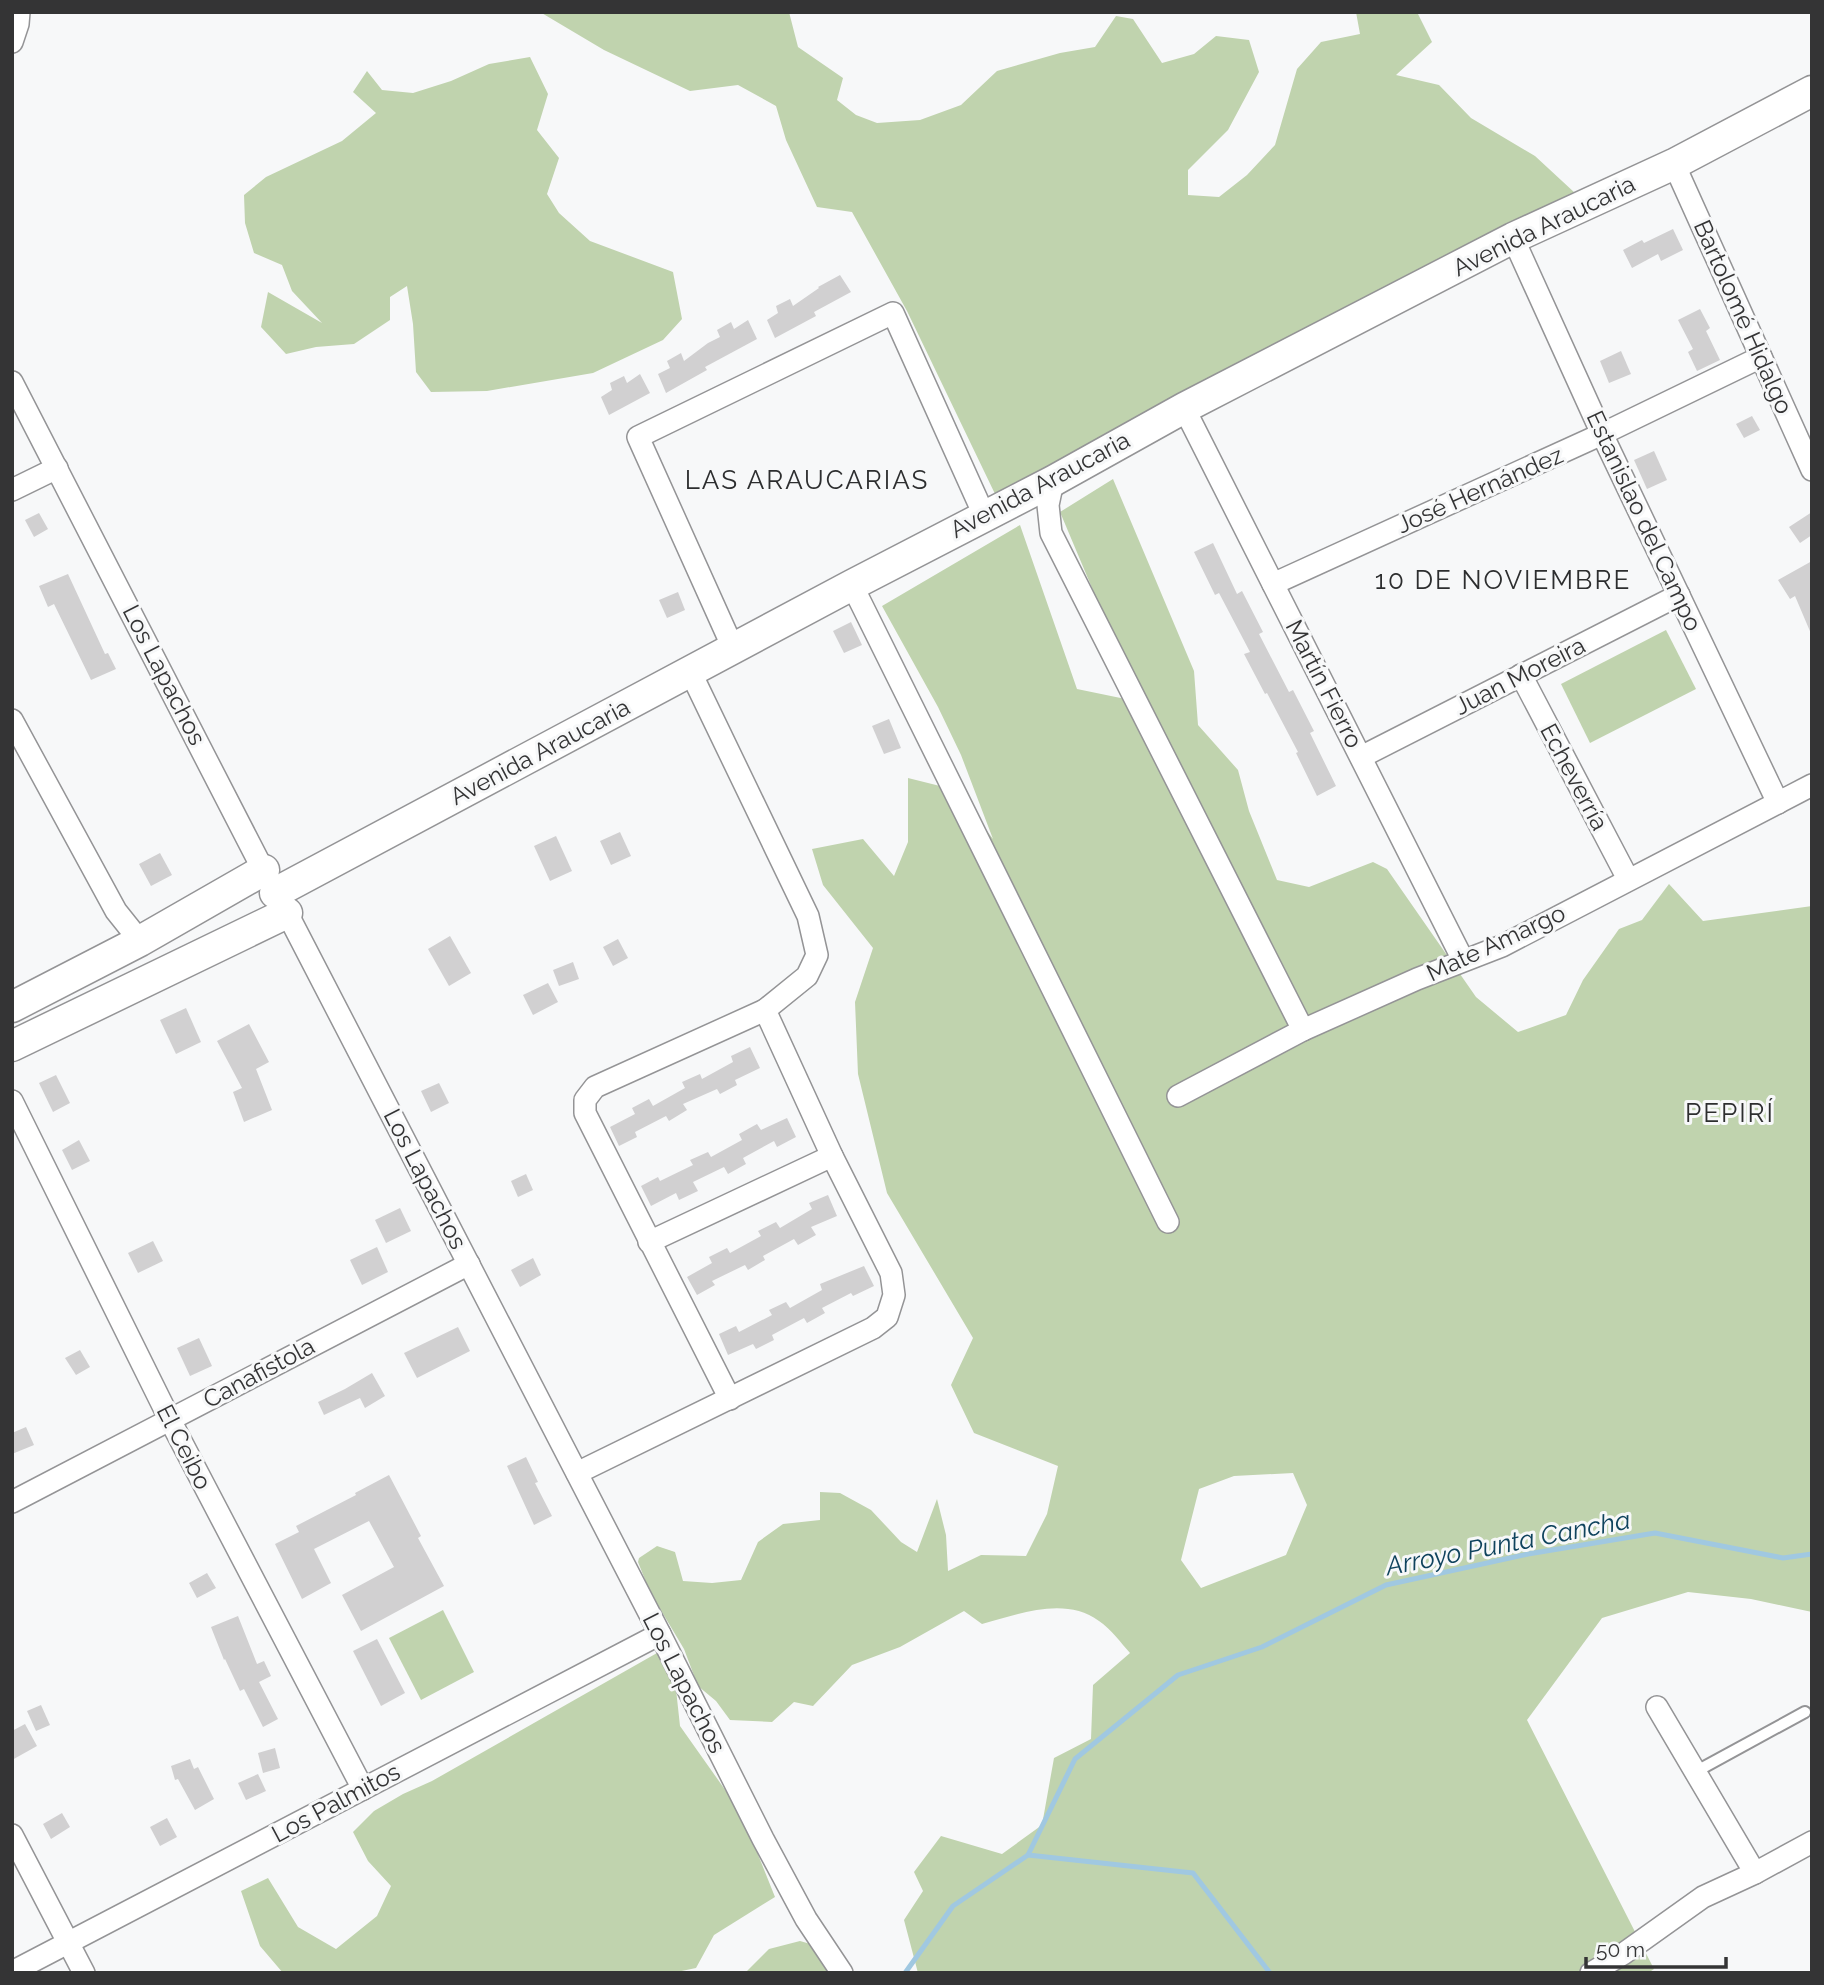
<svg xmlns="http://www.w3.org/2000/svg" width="1824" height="1985" font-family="Raleway,sans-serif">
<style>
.green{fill:#c0d3ae;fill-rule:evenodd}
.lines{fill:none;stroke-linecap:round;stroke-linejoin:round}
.stream{stroke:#a0c8e1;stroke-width:5}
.building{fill:#d1d0d1}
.lane-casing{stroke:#949496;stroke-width:14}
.street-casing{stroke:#949496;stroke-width:24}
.secondary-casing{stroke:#949496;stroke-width:33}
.lane{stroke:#fff;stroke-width:10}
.street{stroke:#fff;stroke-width:21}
.secondary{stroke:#fff;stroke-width:30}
.labels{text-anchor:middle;stroke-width:6;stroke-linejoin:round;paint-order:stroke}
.street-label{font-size:24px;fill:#343435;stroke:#f7f8f9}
.neighbourhood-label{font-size:26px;letter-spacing:2px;fill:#2d2e2f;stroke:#f7f8f9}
.water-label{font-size:26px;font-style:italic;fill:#0f435d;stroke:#f7f8f9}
</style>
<rect width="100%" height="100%" fill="#f7f8f9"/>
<g class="green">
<path d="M540 12H789L798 47 843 78 837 100 856 115 877 123 920 120 961 105 997 71 1060 53 1095 47 1116 16 1133 19 1162 63 1194 54 1216 36 1249 40 1259 72 1228 130 1188 170V195L1219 197 1247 175 1275 145 1297 69 1321 42 1360 34 1356 12H1417L1432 42 1396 75 1439 85 1471 118 1535 156 1575 193 1421 277 996 496 907 311 852 212 817 207 786 140 776 106 738 85 690 91 604 50Z"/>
<path d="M530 57 548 94 537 130 559 158 547 194 559 213 590 241 673 272 682 319 663 340 593 373 487 391 431 392 416 372 413 324 407 286 390 297V320L354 344 316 347 286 354 261 327 268 292 322 323 292 291 282 265 254 253 245 223 244 195 266 177 342 141 376 113 353 92 367 71 382 90 413 93 451 81 489 64Z"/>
<path d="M1113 479 1194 671 1198 725 1238 770 1249 811 1277 880 1309 887 1373 862 1387 869 1476 997 1518 1032 1566 1015 1583 980 1619 929 1642 920 1669 884 1703 921 1812 906V1612L1751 1599 1688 1592 1602 1618 1527 1720 1654 1969 1648 1973H918L904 1920 923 1891 914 1872 941 1836 1002 1854 1042 1825 1054 1758 1091 1739 1093 1685 1130 1653C1121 1643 1111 1629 1099 1621 1065 1596 1019 1614 982 1624L964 1611 900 1647 852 1665 813 1706 794 1702 772 1722 730 1720 716 1701 698 1686 684 1649 650 1592 638 1562 639 1558 657 1546 675 1552 683 1581 712 1583 741 1580 758 1542 783 1524 820 1520V1492L840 1493 871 1510 901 1542 917 1552 937 1499 946 1535 948 1571 981 1555 1026 1556 1047 1514 1058 1466 974 1433 951 1385 973 1338 887 1193 858 1074 855 1002 873 948 823 885 812 849 863 839 894 876 908 842V778L956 790 993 839 961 755 938 707 882 606 1020 525 1077 689 1140 702 1060 512ZM1293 1473 1307 1505 1286 1555 1201 1588 1181 1560 1199 1489 1234 1476Z"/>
<path d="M1666 630 1696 689 1590 743 1561 684Z"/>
<path d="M443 1610 474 1672 421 1700 389 1638Z"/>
<path d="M657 1653 674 1671 680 1726 733 1801 745 1822 775 1897 714 1935 696 1968 672 1973H283L260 1946 241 1891 268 1878 298 1927 336 1949 377 1916 391 1886 368 1861 353 1832 374 1811 403 1794 432 1781Z"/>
<path d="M800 1941 821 1947 841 1973H745L769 1949Z"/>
</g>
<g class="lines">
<g class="stream">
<path d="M1028 1855 1193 1873 1270 1973"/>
<path d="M905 1973 953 1906 1028 1855 1075 1759 1178 1675 1262 1647 1386 1585 1528 1554 1655 1533 1783 1558 1812 1554"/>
</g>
</g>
<g class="building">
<path d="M1673 229 1683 250 1661 261 1658 254 1632 268 1623 250 1642 240 1644 243Z"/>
<path d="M840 275 851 292 814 312 816 316 775 338 767 320 778 313 776 306 790 299 793 306 819 288 818 287Z"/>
<path d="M1700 309 1710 328 1706 331 1720 360 1697 371 1688 352 1693 349 1678 320Z"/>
<path d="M748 320 757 339 705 367 707 370 666 393 658 374 670 368 667 361 681 353 684 361 708 343 720 337 717 330 731 322 734 329Z"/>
<path d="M1621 351 1631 374 1609 383 1600 361Z"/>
<path d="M640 374 650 393 609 415 601 397 612 390 610 383 624 376 627 383Z"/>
<path d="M1752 416 1760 430 1744 438 1736 424Z"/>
<path d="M1654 451 1667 480 1647 489 1634 460Z"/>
<path d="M1812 512V535L1800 543 1789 527Z"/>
<path d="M39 513 48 529 34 537 25 520Z"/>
<path d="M1213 543 1237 594 1242 591 1263 632 1259 634 1289 692 1293 690 1314 731 1310 733 1336 786 1317 796 1296 753 1298 752 1267 693 1265 694 1244 654 1250 652 1219 593 1215 595 1194 552Z"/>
<path d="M1812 561V636L1795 596 1790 599 1778 580Z"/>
<path d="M68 574 105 654 108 653 116 669 91 680 54 604 48 607 39 586Z"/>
<path d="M678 592 685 610 667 618 659 600Z"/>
<path d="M851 622 862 645 844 653 833 631Z"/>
<path d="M889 719 901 748 884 754 872 726Z"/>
<path d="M620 832 631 856 611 865 600 841Z"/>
<path d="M556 836 572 871 550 881 534 846Z"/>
<path d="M160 853 172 875 151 886 139 864Z"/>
<path d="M450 936 471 973 449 986 428 949Z"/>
<path d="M618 939 628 958 613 966 603 947Z"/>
<path d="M573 962 579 979 559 986 553 970Z"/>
<path d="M548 983 558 1002 533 1015 523 995Z"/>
<path d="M186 1008 201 1042 176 1054 160 1020Z"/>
<path d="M249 1024 269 1062 256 1069 272 1110 244 1122 233 1092 242 1088 217 1041Z"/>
<path d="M750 1047 760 1068 735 1080 737 1085 720 1094 717 1089 683 1104 687 1110 669 1121 666 1116 635 1132 637 1137 619 1146 610 1127 635 1114 632 1108 649 1099 653 1106 685 1088 682 1082 700 1074 702 1079 733 1062 731 1056Z"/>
<path d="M56 1075 70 1103 53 1112 39 1083Z"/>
<path d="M439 1083 449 1103 431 1112 421 1091Z"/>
<path d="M787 1118 796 1137 777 1147 774 1141 743 1158 746 1164 728 1174 724 1167 693 1182 698 1191 679 1200 676 1193 651 1206 641 1186 658 1177 660 1181 693 1165 690 1160 708 1152 711 1157 742 1140 739 1134 757 1124 761 1130Z"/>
<path d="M79 1140 90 1161 72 1170 62 1150Z"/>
<path d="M526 1174 533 1190 518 1197 511 1181Z"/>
<path d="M828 1195 837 1216 811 1227 816 1235 798 1245 794 1239 763 1256 765 1260 748 1270 745 1265 712 1281 715 1285 697 1295 687 1277 712 1263 709 1257 727 1248 730 1253 761 1236 758 1231 776 1222 780 1228 812 1209 809 1203Z"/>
<path d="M400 1208 411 1231 386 1243 375 1220Z"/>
<path d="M153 1241 163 1261 138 1273 128 1253Z"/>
<path d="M377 1247 388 1272 362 1285 350 1260Z"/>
<path d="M533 1258 541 1275 520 1287 511 1270Z"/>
<path d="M864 1266 874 1286 853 1296 851 1293 822 1308 825 1313 807 1323 804 1318 772 1335 774 1340 756 1349 753 1344 728 1355 719 1334 736 1326 739 1332 772 1315 769 1310 786 1302 790 1308 822 1290 820 1284Z"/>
<path d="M458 1327 470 1351 417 1378 404 1353Z"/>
<path d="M199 1338 212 1366 190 1376 177 1348Z"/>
<path d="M80 1350 90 1367 76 1375 65 1358Z"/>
<path d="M372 1373 385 1396 365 1408 360 1398 324 1415 318 1402 345 1389Z"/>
<path d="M26 1427 34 1445 12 1454V1433Z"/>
<path d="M526 1457 538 1482 535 1483 552 1516 534 1525 507 1466Z"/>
<path d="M389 1475 421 1536 418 1538 444 1586 361 1631 342 1595 394 1567 369 1521 314 1549 331 1583 302 1599 275 1544 299 1532 296 1526 356 1495 355 1493Z"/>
<path d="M207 1573 216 1588 197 1598 189 1583Z"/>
<path d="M238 1616 257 1664 264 1661 271 1676 259 1682 278 1719 263 1727 244 1689 240 1691 225 1659 224 1660 211 1627Z"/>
<path d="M377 1639 405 1693 381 1706 353 1651Z"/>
<path d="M41 1705 50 1725 36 1731 27 1711Z"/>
<path d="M25 1724 37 1746 12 1760V1731Z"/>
<path d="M275 1748 280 1768 263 1773 258 1753Z"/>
<path d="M190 1759 194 1769 198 1767 214 1799 195 1810 178 1779 175 1780 171 1766Z"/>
<path d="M258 1774 266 1791 246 1800 238 1783Z"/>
<path d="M62 1813 70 1827 51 1839 43 1824Z"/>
<path d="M167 1818 177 1837 160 1846 150 1827Z"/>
</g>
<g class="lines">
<defs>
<path id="lane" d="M1695 1772 1805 1712"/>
<g id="street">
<path d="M12 42 18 24 19 12"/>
<path d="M1674 164 1812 470"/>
<path d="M1513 238 1602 434 1778 803"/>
<path d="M12 382 275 893 287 913 660 1634 763 1839 806 1919 842 1973"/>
<path d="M1184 408 1463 960"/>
<path d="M1053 481 1048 505 1051 533 1303 1030"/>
<path d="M12 490 57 468"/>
<path d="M1273 584 1602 434 1761 357"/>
<path d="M852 585 1168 1222"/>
<path d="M733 648 638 437 893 313 984 515"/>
<path d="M1521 675 1628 879"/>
<path d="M12 720 116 911 140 941"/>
<path d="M1361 757 1679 595"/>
<path d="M1178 1096 1303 1030 1417 979 1502 946 1812 785"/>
<path d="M12 1101 170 1420 363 1789"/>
<path d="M649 1242 832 1156"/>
<path d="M730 1399 585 1113V1100L595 1087 765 1010"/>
<path d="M577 1473 873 1328 887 1317 894 1295 891 1273 832 1156 765 1010 807 976 817 955 808 916 690 671"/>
<path d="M12 1502 469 1264"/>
<path d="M1657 1707 1755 1873"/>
<path d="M12 1835 84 1973"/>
<path d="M12 1972 660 1634"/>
<path d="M1591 1973 1623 1954 1703 1897 1755 1873 1812 1842"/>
</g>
<g id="secondary">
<path d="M275 893 852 585 1053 481 1184 408 1513 238 1674 164 1812 91"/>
<path d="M12 1007 140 941 264 870"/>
<path d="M12 1046 287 913"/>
</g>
</defs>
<use href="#lane" class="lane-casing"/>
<use href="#street" class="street-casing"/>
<use href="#secondary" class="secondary-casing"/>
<use href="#lane" class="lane"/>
<use href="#street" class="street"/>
<use href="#secondary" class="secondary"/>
</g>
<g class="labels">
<g class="street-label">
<text transform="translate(1544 226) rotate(-26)" y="8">Avenida Araucaria</text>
<text transform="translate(1743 317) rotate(66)" y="8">Bartolomé Hidalgo</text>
<text transform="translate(1040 485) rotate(-28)" y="8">Avenida Araucaria</text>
<text transform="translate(1480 490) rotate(-24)" y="8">José Hernández</text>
<text transform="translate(1644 521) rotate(65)" y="8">Estanislao del Campo</text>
<text transform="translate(164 675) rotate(63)" y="8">Los Lapachos</text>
<text transform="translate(1520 676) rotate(-27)" y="8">Juan Moreira</text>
<text transform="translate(1324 684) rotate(63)" y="8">Martín Fierro</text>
<text transform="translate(540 752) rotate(-28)" y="8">Avenida Araucaria</text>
<text transform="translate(1574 777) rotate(62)" y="8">Echeverría</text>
<text transform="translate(1496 943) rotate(-25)" y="8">Mate Amargo</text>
<text transform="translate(425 1179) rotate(63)" y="8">Los Lapachos</text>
<text transform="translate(259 1373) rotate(-28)" y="8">Canafistola</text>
<text transform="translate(184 1447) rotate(63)" y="8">El Ceibo</text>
<text transform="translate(684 1683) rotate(63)" y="8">Los Lapachos</text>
<text transform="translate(336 1803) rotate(-28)" y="8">Los Palmitos</text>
</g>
<g class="neighbourhood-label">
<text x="807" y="489">LAS ARAUCARIAS</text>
<text x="1503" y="589">10 DE NOVIEMBRE</text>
<text x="1730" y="1122">PEPIRÍ</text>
</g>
<g class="water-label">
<text transform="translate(1508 1543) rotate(-11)" y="9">Arroyo Punta Cancha</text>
</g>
</g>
<rect width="1824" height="1985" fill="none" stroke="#343435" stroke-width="28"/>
<path d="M1586 1957v10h140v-10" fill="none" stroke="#343435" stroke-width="3.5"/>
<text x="1596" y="1957" font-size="21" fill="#343435" stroke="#f7f8f9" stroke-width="5" paint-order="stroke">50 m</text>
</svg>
